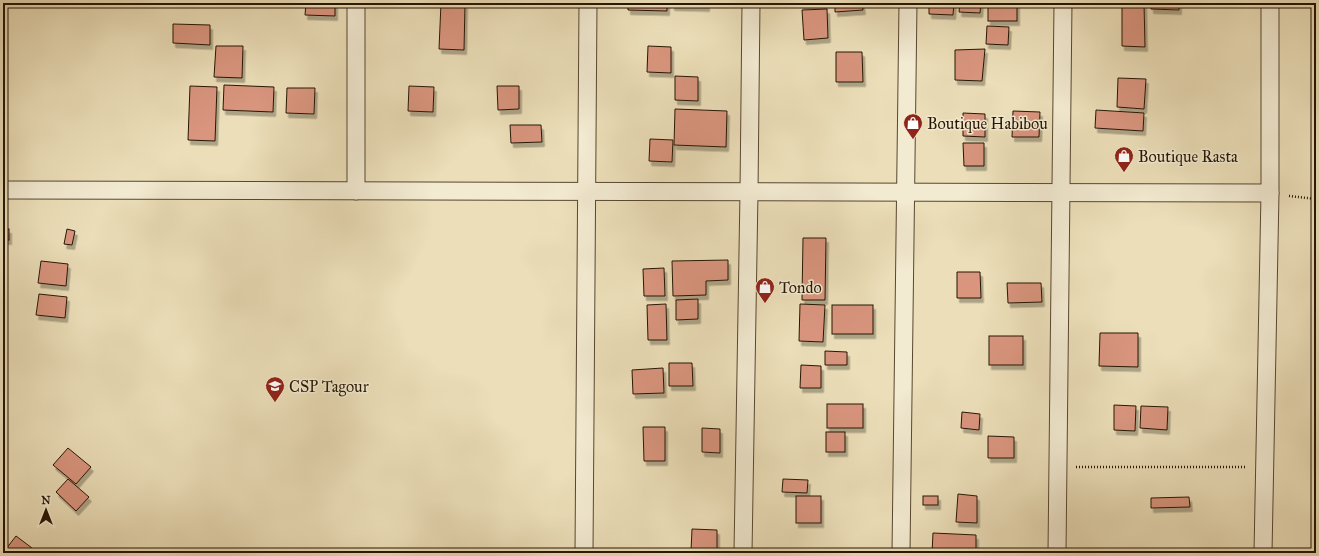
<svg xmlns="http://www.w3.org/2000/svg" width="1319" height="556" font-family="'IM FELL Great Primer',serif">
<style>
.building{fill:#d9957e;stroke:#271502;filter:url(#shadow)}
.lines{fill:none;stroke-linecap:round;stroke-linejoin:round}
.street-casing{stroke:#584730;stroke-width:19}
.path{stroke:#271502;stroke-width:2.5;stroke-dasharray:1 2;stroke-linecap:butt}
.street{stroke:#f2ead1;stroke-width:17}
.labels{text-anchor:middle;stroke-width:3;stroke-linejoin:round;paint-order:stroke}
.poi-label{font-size:16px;fill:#271502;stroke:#f2ead1;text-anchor:start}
</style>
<defs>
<filter id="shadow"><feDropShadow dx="2.5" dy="4.5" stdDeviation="0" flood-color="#0004"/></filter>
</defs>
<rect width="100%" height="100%" fill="#ebdeb8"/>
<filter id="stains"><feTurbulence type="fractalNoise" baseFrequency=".005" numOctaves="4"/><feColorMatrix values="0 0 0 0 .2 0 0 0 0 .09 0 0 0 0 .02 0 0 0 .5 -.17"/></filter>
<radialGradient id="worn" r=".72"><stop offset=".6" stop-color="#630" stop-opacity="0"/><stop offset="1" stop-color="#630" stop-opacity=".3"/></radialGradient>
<g class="building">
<path d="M306 3H335V16L305 15Z"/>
<path d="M441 3 465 4 464 50 439 49Z"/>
<path d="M628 3H667V11L628 10Z"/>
<path d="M672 3H707V7L672 6Z"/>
<rect x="801" y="3" width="24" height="2"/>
<path d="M835 3H862L863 10 835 12Z"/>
<path d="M929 3H954L953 15 929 14Z"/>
<path d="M960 3H981L980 13 959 12Z"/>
<rect x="988" y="3" width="29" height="18"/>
<path d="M1122 3H1144L1145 47 1122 46Z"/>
<path d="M1151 3H1179V10L1151 9Z"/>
<path d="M827 9 828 38 804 40 802 10Z"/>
<path d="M173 24 210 25V45L173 43Z"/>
<path d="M987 26 1009 27 1008 45 986 44Z"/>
<path d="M216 46H243L242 78 214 77Z"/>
<path d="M648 46 671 47V73L647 72Z"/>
<path d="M985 49 982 81 955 80V50Z"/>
<path d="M836 52H862L863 82H836Z"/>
<path d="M675 76 698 77V101L675 100Z"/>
<path d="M1118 78 1146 79 1144 109 1117 107Z"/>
<path d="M224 85 274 87 273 112 223 110Z"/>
<path d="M190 86 217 87 215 141 188 140Z"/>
<path d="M409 86 434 87 433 112 408 111Z"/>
<path d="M497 86H519V109L498 110Z"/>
<path d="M287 88H315L314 114 286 113Z"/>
<path d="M675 109 727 111 726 147 674 145Z"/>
<path d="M1096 110 1144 113 1143 131 1095 128Z"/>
<path d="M1013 111 1040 112 1039 137H1012Z"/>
<path d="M963 113 985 114V137L963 136Z"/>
<path d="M510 125H541L542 142 511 143Z"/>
<path d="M650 139 673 140 672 162 649 161Z"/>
<path d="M963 143H984V166H964Z"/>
<rect x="3" y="229" width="6" height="11"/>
<path d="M67 229 75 231 72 245 64 244Z"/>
<path d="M803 238H826L825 300H802Z"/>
<path d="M728 260V280L706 281V295L673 296 672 261Z"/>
<path d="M41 261 68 264 66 286 38 283Z"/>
<path d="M664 268 665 296H644L643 269Z"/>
<path d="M957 272H980L981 298H957Z"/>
<path d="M1007 283H1041L1042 302 1008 303Z"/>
<path d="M39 294 67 297 65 318 36 315Z"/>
<path d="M698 299V319L676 320V300Z"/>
<path d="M666 304 667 340H648L647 305Z"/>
<path d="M800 304 825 305 823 342 799 341Z"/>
<rect x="832" y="305" width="41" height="29"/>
<path d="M1100 333H1138V367L1099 366Z"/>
<rect x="989" y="336" width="34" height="29"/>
<path d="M825 351 847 352V365H825Z"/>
<path d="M669 363H692L693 386H669Z"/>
<path d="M801 365 821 366V388H800Z"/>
<path d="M663 368 664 393 633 394 632 370Z"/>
<rect x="827" y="404" width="36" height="24"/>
<path d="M1114 405 1136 406 1135 431 1114 430Z"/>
<path d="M1141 406 1168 407 1167 430 1140 428Z"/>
<path d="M962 412 980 414 979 430 961 428Z"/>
<path d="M643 427H665V461H644Z"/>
<path d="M702 428 720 429V453L702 452Z"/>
<rect x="826" y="432" width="19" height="20"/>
<path d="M988 436 1014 437V458H988Z"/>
<path d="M68 448 91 467 76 484 53 465Z"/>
<path d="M68 479 89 497 76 511 56 492Z"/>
<path d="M783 479 808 480 807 493 782 492Z"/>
<path d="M958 494 977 496V523L956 522Z"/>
<rect x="796" y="496" width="25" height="27"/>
<rect x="923" y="496" width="15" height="9"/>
<path d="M1189 497 1190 507 1151 508V498Z"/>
<path d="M692 529 717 530V551H691Z"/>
<path d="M933 533 976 535V553H932Z"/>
<path d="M16 536 36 551 34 553H10L6 549Z"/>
</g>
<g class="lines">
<defs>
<g id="street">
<path d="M356 3V191"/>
<path d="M3 190 1270 193"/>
<path d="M584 553 588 3"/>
<path d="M743 553 749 192 751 3"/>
<path d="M901 553 908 3"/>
<path d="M1057 553 1063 3"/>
<path d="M1263 553 1270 193V3"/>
</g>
</defs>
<use href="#street" class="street-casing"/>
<g class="path">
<path d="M1289 196 1316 199"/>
<path d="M1076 467H1247"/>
</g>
<use href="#street" class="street"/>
</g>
<defs>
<symbol id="shop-pin" viewBox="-11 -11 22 30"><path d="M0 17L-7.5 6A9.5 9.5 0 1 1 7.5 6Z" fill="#8f2418" stroke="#f2ead1"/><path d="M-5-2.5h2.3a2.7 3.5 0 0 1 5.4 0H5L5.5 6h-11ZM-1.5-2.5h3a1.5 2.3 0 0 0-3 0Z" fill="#fff"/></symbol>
<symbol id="school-pin" viewBox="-11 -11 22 30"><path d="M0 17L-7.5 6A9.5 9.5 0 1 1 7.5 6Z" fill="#8f2418" stroke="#f2ead1"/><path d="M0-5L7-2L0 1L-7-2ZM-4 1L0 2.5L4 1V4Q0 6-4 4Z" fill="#fff"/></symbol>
</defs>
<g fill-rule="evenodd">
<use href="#shop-pin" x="902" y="112" width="22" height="30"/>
<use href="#shop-pin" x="1113" y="145" width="22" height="30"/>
<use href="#shop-pin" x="754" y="276" width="22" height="30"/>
<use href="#school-pin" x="264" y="375" width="22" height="30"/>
</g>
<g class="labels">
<g class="poi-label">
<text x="927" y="129">Boutique Habibou</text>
<text x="1138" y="162">Boutique Rasta</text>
<text x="779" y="293">Tondo</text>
<text x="289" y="392">CSP Tagour</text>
</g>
</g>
<rect width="1319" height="556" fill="none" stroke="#ebdeb8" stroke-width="16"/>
<rect x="4" y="4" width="1311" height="548" fill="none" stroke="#271502" stroke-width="2"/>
<rect x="8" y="8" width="1303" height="540" fill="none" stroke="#271502"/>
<g transform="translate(46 510)" stroke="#f2ead1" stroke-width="3" paint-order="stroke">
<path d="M0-3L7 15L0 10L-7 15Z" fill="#271502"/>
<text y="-6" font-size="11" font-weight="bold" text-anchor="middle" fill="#271502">N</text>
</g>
<rect width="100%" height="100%" filter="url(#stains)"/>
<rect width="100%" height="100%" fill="url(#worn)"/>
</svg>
